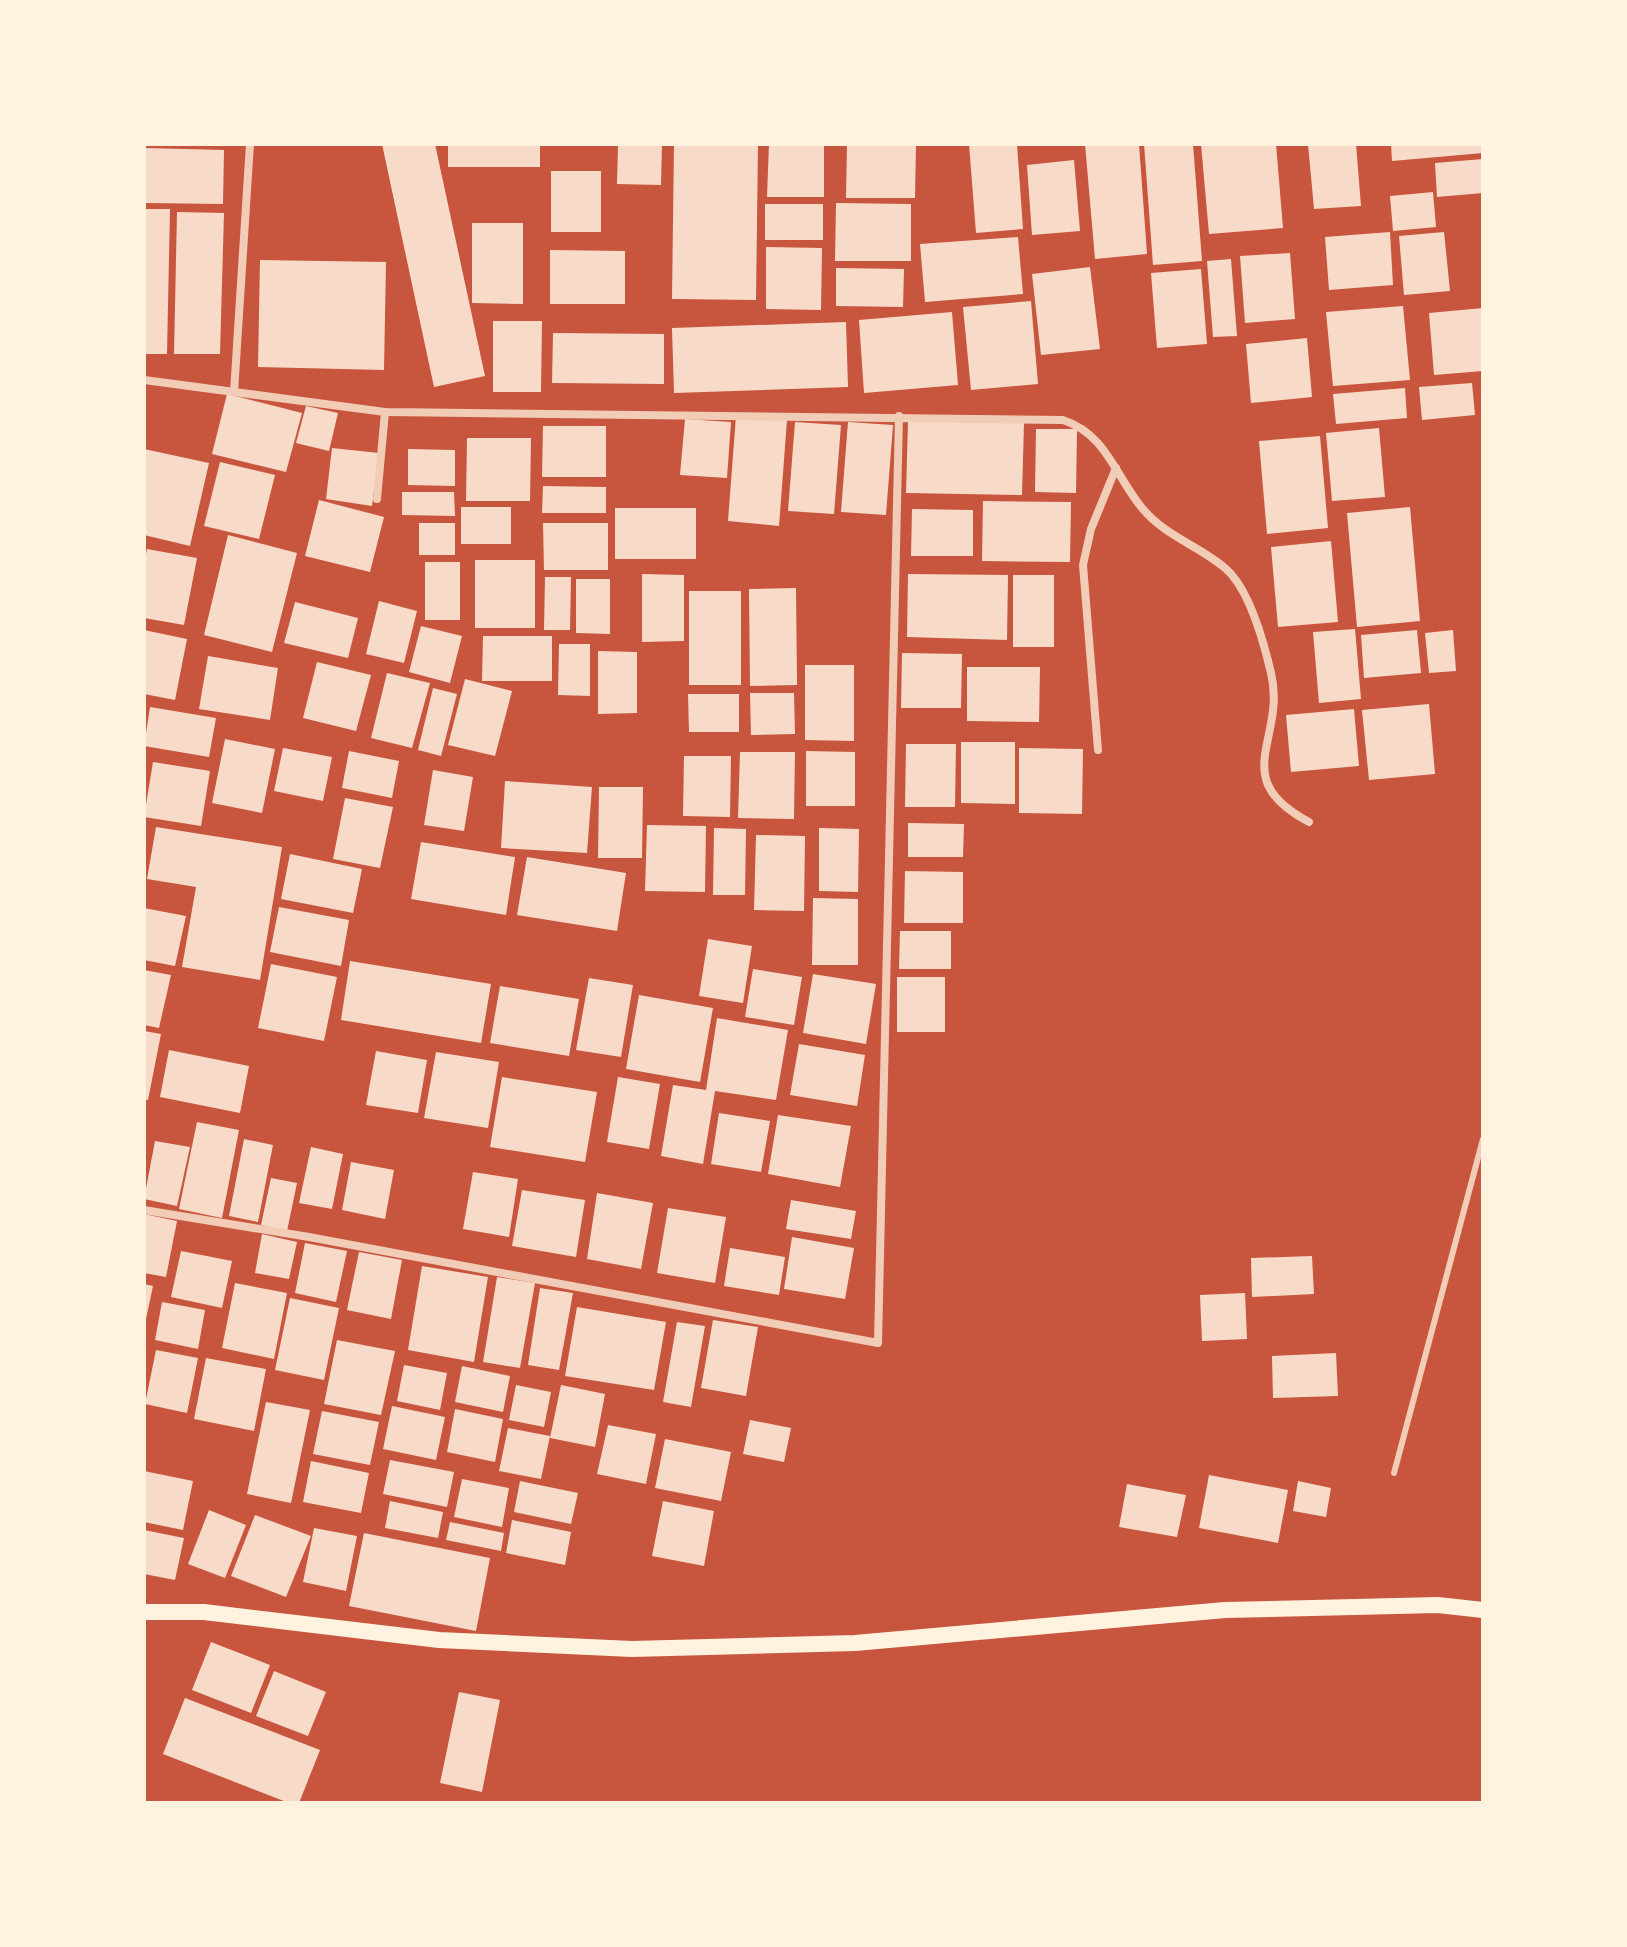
<svg xmlns="http://www.w3.org/2000/svg" width="1627" height="1947" font-family="'PT Sans Narrow',sans-serif">
<style>
.building{fill:#f7dbc8}
.lines{fill:none;stroke-linecap:round;stroke-linejoin:round}
.service{stroke:#f1ccb7;stroke-width:6}
.minor{stroke:#f1ccb7;stroke-width:8}
.secondary{stroke:#fff3e0;stroke-width:16}
</style>
<rect width="100%" height="100%" fill="#c8553d"/>
<g class="building">
<path d="M382 144H435L485 376 434 387Z"/>
<rect x="448" y="144" width="92" height="23"/>
<path d="M618 144H662L661 185 617 184Z"/>
<path d="M674 144H758L756 300 672 299Z"/>
<path d="M769 144H824V197H767Z"/>
<path d="M847 144H916L915 198H846Z"/>
<path d="M969 144H1017L1023 229 976 233Z"/>
<path d="M1085 144H1139L1147 254 1095 259Z"/>
<path d="M1144 144H1193L1202 261 1153 265Z"/>
<path d="M1201 144H1276L1283 228 1209 234Z"/>
<path d="M1308 144H1356L1361 206 1314 209Z"/>
<path d="M1391 144H1483V153L1392 161Z"/>
<path d="M144 148 224 150 223 204 144 203Z"/>
<path d="M1483 159V193L1437 197 1435 163Z"/>
<path d="M1074 160 1080 231 1032 235 1027 165Z"/>
<rect x="551" y="171" width="50" height="61"/>
<path d="M1433 192 1436 227 1393 231 1390 196Z"/>
<path d="M836 203 911 204V261H835Z"/>
<rect x="765" y="204" width="58" height="36"/>
<path d="M144 209H170L167 354H144Z"/>
<path d="M177 212 224 213 220 354H174Z"/>
<path d="M472 223H523V304L472 303Z"/>
<path d="M1390 232 1393 285 1329 290 1325 237Z"/>
<path d="M1444 232 1450 291 1404 295 1399 236Z"/>
<path d="M1018 237 1023 294 925 302 920 244Z"/>
<path d="M766 247 822 248 821 310 766 309Z"/>
<path d="M550 250 625 251V304H550Z"/>
<path d="M1290 253 1295 319 1245 323 1240 256Z"/>
<path d="M1231 259 1237 336 1213 337 1207 261Z"/>
<path d="M260 260 386 262 384 370 258 367Z"/>
<path d="M1090 267 1100 349 1041 355 1032 274Z"/>
<path d="M836 268 904 269 903 307 836 306Z"/>
<path d="M1201 269 1207 344 1157 348 1151 273Z"/>
<path d="M1031 301 1038 384 971 390 963 307Z"/>
<path d="M1403 306 1410 380 1333 386 1326 312Z"/>
<path d="M1483 308V371L1434 375 1429 313Z"/>
<path d="M952 312 958 385 864 393 859 320Z"/>
<path d="M493 321H542L541 392H493Z"/>
<path d="M846 322 848 387 674 393 672 328Z"/>
<path d="M553 333 664 334V384L552 383Z"/>
<path d="M1307 338 1312 397 1251 403 1246 344Z"/>
<path d="M1472 383 1475 415 1422 420 1419 387Z"/>
<path d="M1405 388 1407 418 1336 424 1333 394Z"/>
<path d="M227 394 302 413 286 472 212 454Z"/>
<path d="M306 406 338 413 329 451 296 443Z"/>
<path d="M736 416 787 420 779 526 728 521Z"/>
<path d="M685 419 731 422 727 478 680 475Z"/>
<path d="M908 421 1024 423 1022 495 906 493Z"/>
<path d="M795 422 841 425 834 514 788 511Z"/>
<path d="M848 422 893 425 886 515 841 512Z"/>
<path d="M543 426H606V477H542Z"/>
<path d="M1379 428 1385 497 1332 501 1326 433Z"/>
<path d="M1036 429H1077L1076 493 1035 492Z"/>
<path d="M1320 436 1328 528 1267 534 1259 441Z"/>
<path d="M467 438H531L530 501H466Z"/>
<path d="M332 448 379 453 372 506 326 499Z"/>
<path d="M144 449 209 463 190 546 144 535Z"/>
<path d="M408 449 455 450V486L408 485Z"/>
<path d="M220 462 275 475 259 539 204 526Z"/>
<path d="M543 486 606 487V513H542Z"/>
<path d="M402 492H454L455 516 402 515Z"/>
<path d="M319 500 384 517 370 572 305 556Z"/>
<path d="M983 501 1071 502 1070 562 982 561Z"/>
<rect x="461" y="507" width="50" height="37"/>
<path d="M1410 507 1420 621 1357 627 1347 513Z"/>
<rect x="615" y="508" width="81" height="51"/>
<path d="M912 509 973 510V556H911Z"/>
<rect x="419" y="523" width="36" height="32"/>
<path d="M543 523H608V570H544Z"/>
<path d="M228 535 297 553 272 652 204 635Z"/>
<path d="M1331 541 1338 622 1278 627 1271 547Z"/>
<path d="M147 549 197 558 184 625 144 618V565Z"/>
<rect x="475" y="560" width="60" height="68"/>
<rect x="425" y="562" width="35" height="58"/>
<path d="M642 574 684 575V641L642 642Z"/>
<path d="M908 574 1008 575 1007 640 907 637Z"/>
<rect x="1013" y="575" width="41" height="72"/>
<path d="M545 577H571L570 630H544Z"/>
<path d="M576 579H610V634L576 633Z"/>
<path d="M796 588 797 685 750 686 749 589Z"/>
<rect x="689" y="591" width="52" height="94"/>
<path d="M379 601 417 611 404 663 366 654Z"/>
<path d="M295 602 358 618 348 658 284 643Z"/>
<path d="M421 626 462 636 450 683 409 672Z"/>
<path d="M1355 629 1361 699 1319 703 1313 632Z"/>
<path d="M144 630 187 639 175 700 144 694Z"/>
<path d="M1417 630 1421 673 1364 678 1361 635Z"/>
<path d="M1453 630 1456 671 1429 673 1425 633Z"/>
<path d="M483 636H552V681H482Z"/>
<path d="M559 644H590V696L558 695Z"/>
<path d="M598 651 637 652V713L598 714Z"/>
<path d="M902 653 962 654 961 708H901Z"/>
<path d="M208 656 278 668 270 720 199 709Z"/>
<path d="M317 662 371 675 356 731 303 718Z"/>
<path d="M805 665H854V741L805 740Z"/>
<path d="M967 667H1040L1039 722 967 721Z"/>
<path d="M387 673 430 683 412 748 371 738Z"/>
<path d="M465 679 512 691 495 756 448 745Z"/>
<path d="M433 688 457 694 441 756 418 750Z"/>
<path d="M750 693H794L795 734 751 735Z"/>
<path d="M688 694H739V732H689Z"/>
<path d="M1429 704 1435 774 1369 780 1362 710Z"/>
<path d="M150 707 216 718 209 757 144 746Z"/>
<path d="M1354 709 1359 766 1291 772 1286 715Z"/>
<path d="M225 739 275 749 262 813 212 803Z"/>
<path d="M961 742H1015V804L961 803Z"/>
<path d="M906 744H956L955 807H905Z"/>
<path d="M283 748 332 757 323 801 274 791Z"/>
<path d="M1019 748 1083 749 1082 814 1019 813Z"/>
<path d="M349 751 399 761 392 798 342 788Z"/>
<path d="M806 751 855 752V806H806Z"/>
<path d="M740 752H795L794 819 738 818Z"/>
<path d="M684 756H731L730 817 683 816Z"/>
<path d="M153 762 210 771 201 826 144 817Z"/>
<path d="M433 770 473 777 464 831 424 825Z"/>
<path d="M505 781 592 787 587 853 501 848Z"/>
<path d="M599 787H643L642 858H598Z"/>
<path d="M345 798 393 807 380 868 333 859Z"/>
<path d="M908 823 964 824 963 857H908Z"/>
<path d="M647 825 706 826 705 892 645 891Z"/>
<path d="M156 827 282 847 260 980 182 967 196 887 147 879Z"/>
<path d="M714 828 746 829 745 895H713Z"/>
<path d="M819 828 859 829 858 892 819 891Z"/>
<path d="M756 835 805 836 804 911 754 910Z"/>
<path d="M421 842 515 857 506 915 411 899Z"/>
<path d="M290 854 362 869 353 913 281 899Z"/>
<path d="M527 857 626 873 617 931 517 915Z"/>
<path d="M905 871 963 872V923H904Z"/>
<path d="M813 898 858 899V965H812Z"/>
<path d="M279 907 349 920 341 966 270 952Z"/>
<path d="M144 908 186 916 175 966 144 960Z"/>
<path d="M900 931H951V969H899Z"/>
<path d="M708 939 752 946 743 1003 699 996Z"/>
<path d="M350 961 491 984 481 1043 341 1020Z"/>
<path d="M271 964 337 977 324 1041 258 1028Z"/>
<path d="M753 969 802 977 794 1025 745 1017Z"/>
<path d="M144 970 171 975 159 1028 144 1025Z"/>
<path d="M813 974 876 984 866 1044 803 1033Z"/>
<rect x="897" y="977" width="48" height="55"/>
<path d="M589 978 633 985 621 1057 576 1050Z"/>
<path d="M500 986 579 999 569 1056 490 1043Z"/>
<path d="M639 995 713 1008 700 1082 626 1069Z"/>
<path d="M717 1018 788 1030 776 1100 715 1091 703 1164 661 1156 673 1085 706 1090Z"/>
<path d="M144 1031 161 1034 148 1100H144Z"/>
<path d="M799 1044 865 1055 857 1106 790 1095Z"/>
<path d="M169 1050 249 1066 240 1113 160 1097Z"/>
<path d="M376 1051 427 1060 418 1113 366 1105Z"/>
<path d="M436 1052 499 1062 488 1128 424 1118Z"/>
<path d="M502 1077 597 1092 585 1162 490 1147Z"/>
<path d="M618 1077 660 1084 649 1149 607 1142Z"/>
<path d="M719 1113 770 1121 761 1172 711 1164Z"/>
<path d="M778 1115 851 1126 840 1187 768 1174Z"/>
<path d="M197 1122 239 1130 222 1218 179 1209Z"/>
<path d="M244 1139 273 1145 258 1222 229 1216Z"/>
<path d="M155 1141 190 1147 177 1206 144 1199Z"/>
<path d="M311 1147 343 1154 332 1209 299 1203Z"/>
<path d="M351 1162 394 1170 385 1219 342 1210Z"/>
<path d="M473 1172 518 1179 509 1237 463 1229Z"/>
<path d="M271 1178 297 1183 287 1231 261 1225Z"/>
<path d="M522 1190 585 1200 576 1257 512 1246Z"/>
<path d="M597 1193 653 1203 641 1269 587 1259Z"/>
<path d="M791 1200 856 1211 851 1239 786 1229Z"/>
<path d="M668 1208 726 1217 715 1283 657 1273Z"/>
<path d="M144 1214 177 1221 166 1277 144 1273Z"/>
<path d="M262 1234 297 1242 289 1279 255 1273Z"/>
<path d="M792 1237 854 1248 845 1299 784 1289Z"/>
<path d="M305 1243 347 1251 336 1302 295 1293Z"/>
<path d="M730 1248 785 1257 779 1295 724 1286Z"/>
<path d="M181 1251 232 1261 222 1308 171 1297Z"/>
<path d="M359 1252 402 1260 391 1319 347 1310Z"/>
<path d="M1312 1256 1314 1294 1252 1297 1251 1258Z"/>
<path d="M422 1266 488 1277 474 1362 408 1350Z"/>
<path d="M497 1277 535 1283 520 1368 483 1362Z"/>
<path d="M235 1283 287 1293 274 1359 222 1348Z"/>
<path d="M144 1284 153 1286 145 1324H144Z"/>
<path d="M540 1288 573 1293 559 1370 528 1365Z"/>
<path d="M1245 1293 1247 1339 1202 1341 1200 1295Z"/>
<path d="M290 1298 339 1308 324 1380 275 1370Z"/>
<path d="M162 1302 205 1310 198 1349 155 1340Z"/>
<path d="M577 1307 666 1322 654 1390 565 1376Z"/>
<path d="M713 1320 758 1327 746 1396 701 1388Z"/>
<path d="M677 1322 705 1326 691 1407 663 1402Z"/>
<path d="M337 1340 395 1351 381 1415 324 1404Z"/>
<path d="M156 1350 198 1358 187 1413 145 1404Z"/>
<path d="M1336 1353 1338 1396 1273 1398 1272 1356Z"/>
<path d="M206 1358 266 1369 254 1431 194 1419Z"/>
<path d="M404 1365 447 1373 440 1410 397 1401Z"/>
<path d="M462 1366 510 1376 503 1412 455 1402Z"/>
<path d="M516 1385 551 1392 544 1427 509 1420Z"/>
<path d="M561 1385 605 1394 595 1447 550 1438Z"/>
<path d="M266 1402 310 1410 291 1503 247 1494Z"/>
<path d="M392 1406 445 1417 436 1460 383 1449Z"/>
<path d="M455 1409 503 1419 495 1462 447 1452Z"/>
<path d="M322 1411 379 1422 370 1465 313 1454Z"/>
<path d="M750 1420 791 1428 784 1462 743 1454Z"/>
<path d="M608 1425 656 1434 646 1484 597 1474Z"/>
<path d="M508 1428 550 1436 541 1479 499 1471Z"/>
<path d="M665 1439 731 1452 721 1501 655 1488Z"/>
<path d="M390 1460 454 1472 447 1507 383 1494Z"/>
<path d="M311 1461 369 1473 361 1513 303 1502Z"/>
<path d="M144 1471 193 1481 183 1530 144 1522Z"/>
<path d="M1209 1475 1288 1490 1278 1543 1199 1528Z"/>
<path d="M462 1479 509 1488 502 1527 454 1517Z"/>
<path d="M520 1481 578 1493 571 1524 514 1512Z"/>
<path d="M1298 1481 1331 1488 1326 1517 1293 1511Z"/>
<path d="M1127 1484 1186 1495 1177 1537 1119 1527Z"/>
<path d="M390 1501 443 1512 438 1538 385 1528Z"/>
<path d="M663 1501 714 1511 704 1566 652 1556Z"/>
<path d="M209 1510 246 1525 225 1578 188 1564Z"/>
<path d="M255 1515 311 1536 286 1597 231 1576Z"/>
<path d="M512 1520 571 1532 565 1565 506 1553Z"/>
<path d="M450 1522 504 1533 501 1551 446 1540Z"/>
<path d="M314 1528 357 1536 346 1591 303 1582Z"/>
<path d="M144 1530 184 1538 175 1580 144 1574Z"/>
<path d="M364 1533 490 1558 476 1631 349 1606Z"/>
<path d="M211 1642 270 1665 251 1713 192 1690Z"/>
<path d="M274 1671 326 1692 308 1736 256 1716Z"/>
<path d="M459 1692 500 1700 482 1792 440 1783Z"/>
<path d="M185 1698 320 1750 299 1803H289L163 1754Z"/>
</g>
<g class="lines">
<path class="service" d="M1394 1473 1483 1139"/>
<g class="minor">
<path d="M144 380 385 412 1063 420C1106 434 1115 475 1142 508 1166 537 1198 545 1225 568 1249 588 1264 643 1271 673 1287 739 1226 778 1309 822"/>
<path d="M234 392 250 144"/>
<path d="M377 499 385 412"/>
<path d="M1098 750 1083 565 1091 529 1116 468"/>
<path d="M144 1210 309 1237 878 1343 899 416"/>
</g>
<path class="secondary" d="M144 1612H204L439 1640 632 1649 855 1643 1225 1610 1438 1605 1483 1610"/>
</g>
<rect width="1627" height="1947" fill="none" stroke="#fff3e0" stroke-width="292"/>
</svg>
